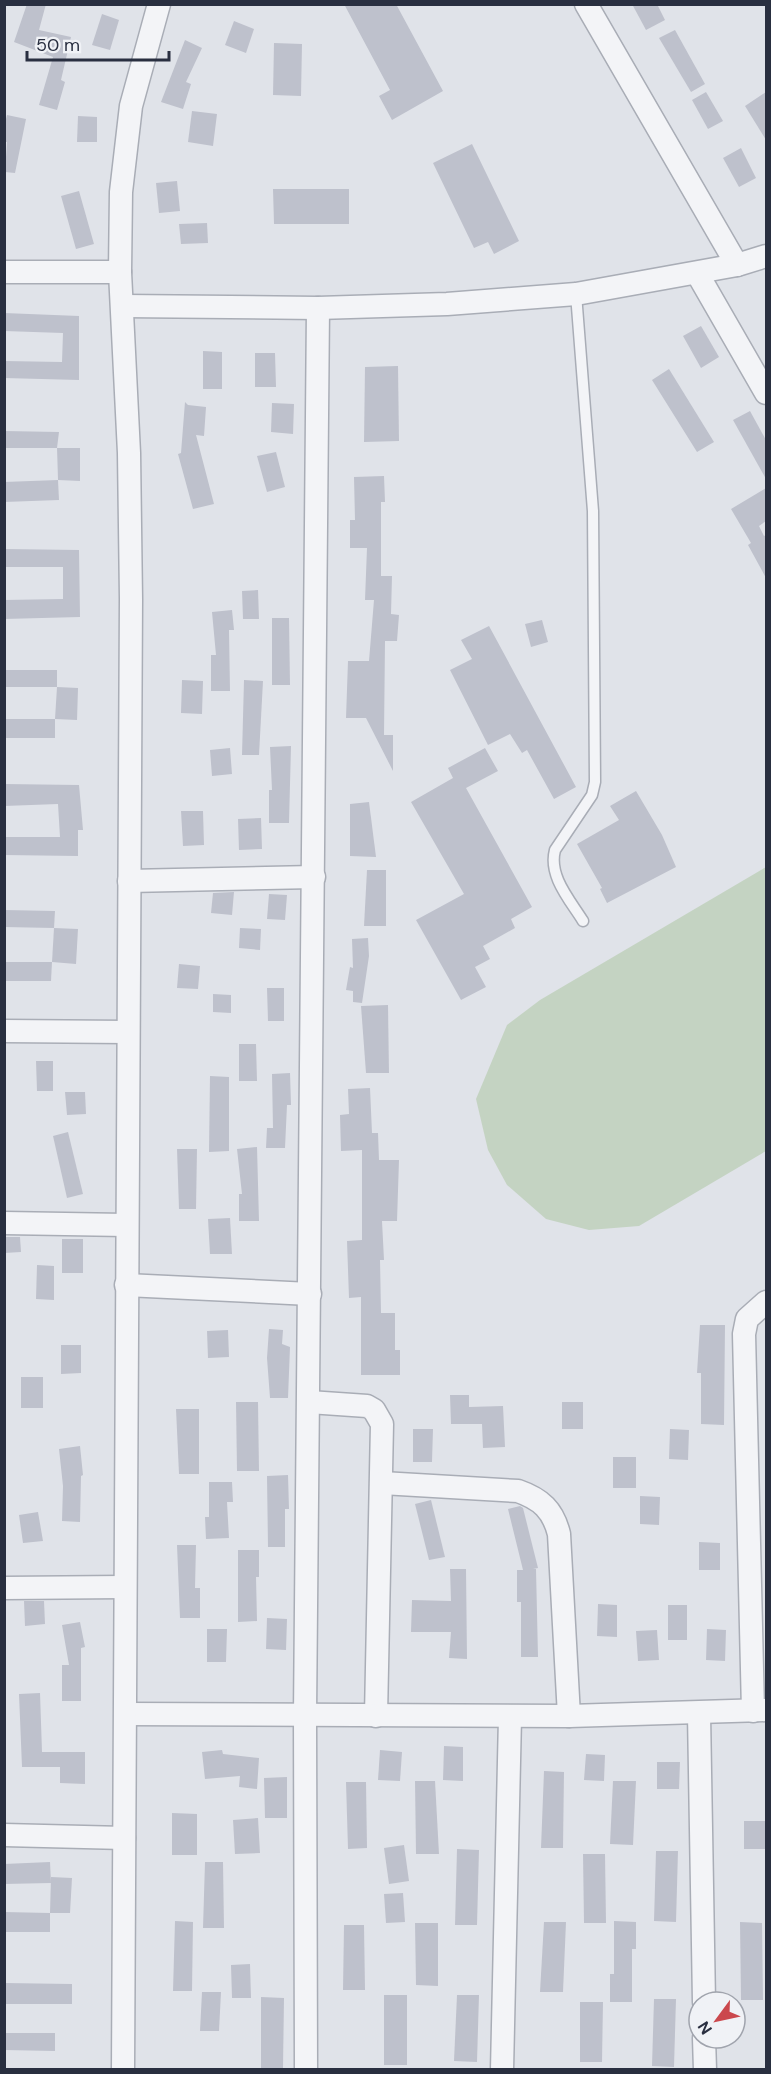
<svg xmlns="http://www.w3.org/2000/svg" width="771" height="2074" font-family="'DM Sans',sans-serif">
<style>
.green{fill:#c4d3c2}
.building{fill:#bec1cc}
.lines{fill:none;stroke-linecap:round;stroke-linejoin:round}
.lane-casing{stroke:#a9adb6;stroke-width:13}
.street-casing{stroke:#a9adb6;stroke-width:25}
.lane{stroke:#f3f4f7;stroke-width:10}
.street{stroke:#f3f4f7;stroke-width:22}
</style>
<rect width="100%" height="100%" fill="#e0e3e9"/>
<path class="green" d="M766 867V1151L639 1226 589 1230 546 1219 507 1185 488 1150 476 1099 507 1025 540 1000Z"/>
<g class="building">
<path d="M27 4H46L39 30 71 37 61 80 65 82 57 110 39 105 53 57 14 42Z"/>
<path d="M344 4H396L443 91 392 120 379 96 390 90Z"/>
<path d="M632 4H657L665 20 646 30Z"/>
<path d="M102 14 119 20 110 50 92 45Z"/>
<path d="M234 21 254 29 246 53 225 45Z"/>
<path d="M675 30 705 84 691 92 659 38Z"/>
<path d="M185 40 202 48 186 82 191 84 183 109 161 102Z"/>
<path d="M274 43 302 44 301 96 273 95Z"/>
<path d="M706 92 723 121 708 129 692 100Z"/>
<path d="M766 92V140L745 106Z"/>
<path d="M192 111 217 114 213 146 188 142Z"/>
<path d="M7 115 26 119 15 173 5 172 7 142H4V127Z"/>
<path d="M78 116 97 117V142H77Z"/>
<path d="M472 144 519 241 494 254 488 242 474 248 433 163Z"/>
<path d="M741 148 756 178 739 187 723 158Z"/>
<path d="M177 181 180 211 159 213 156 183Z"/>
<path d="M273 189H349V224H274Z"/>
<path d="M79 191 94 244 76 249 61 196Z"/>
<path d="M207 223 208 243 181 244 179 224Z"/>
<path d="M4 313 79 316V380L4 378V361L62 362 63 333 4 331Z"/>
<path d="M701 326 719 357 701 368 683 336Z"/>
<path d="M203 351 222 352V389H203Z"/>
<path d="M255 353H275L276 387H255Z"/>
<path d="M398 366 399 441 364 442 365 367Z"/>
<path d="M669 369 714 442 697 452 652 380Z"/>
<path d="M185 402 188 405 206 407 204 436 196 435 214 504 193 509 178 454 181 453Z"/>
<path d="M272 403 294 404 293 434 271 432Z"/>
<path d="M750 411 766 440V479L733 420Z"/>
<path d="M4 431 59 432 57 448H4Z"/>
<path d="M57 448H80V481L58 480Z"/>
<path d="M276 452 285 487 267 492 257 456Z"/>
<path d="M384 476 385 502H381V576H392L391 614 399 615 397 641H385L384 735H393V771L366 718H346L348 661H369L374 600H365L367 548H350V520H355L354 477Z"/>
<path d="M58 480 59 500 4 502V482Z"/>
<path d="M766 488V521L759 526 764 536 766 535V578L748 545 751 543 731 509Z"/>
<path d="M4 549 79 550 80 617 4 619V600L63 599V567H4Z"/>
<path d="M258 590 259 619H243L242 591Z"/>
<path d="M232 610 234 630H229L230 691H211V655H216L212 612Z"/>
<path d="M272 618H289L290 685H272Z"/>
<path d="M542 620 548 642 531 647 525 624Z"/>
<path d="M489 626 576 787 554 799 527 750 522 753 510 734 488 745 450 670 472 659 461 640Z"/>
<rect x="4" y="670" width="53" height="17"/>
<path d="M182 680 203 681 202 714 181 713Z"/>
<path d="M244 680 263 681 259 755H242Z"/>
<path d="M57 687 78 688 77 720 55 719Z"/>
<rect x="4" y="719" width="51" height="19"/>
<path d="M291 746 289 823H269V790H272L270 747Z"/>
<path d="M230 748 232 774 212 776 210 750Z"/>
<path d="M485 748 498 771 466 788 532 907 511 919 515 928 483 946 490 959 475 967 486 987 461 1000 416 920 464 894 411 802 453 778 448 768Z"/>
<path d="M4 784 79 785 83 830H78V856L4 855V837H60L58 804 4 806Z"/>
<path d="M636 791 662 835 676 867 607 903 600 889 602 888 577 844 619 820 610 806Z"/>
<path d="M369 802 376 857 350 856V804Z"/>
<path d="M181 811H203L204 845 183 846Z"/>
<path d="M261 818 262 849 239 850 238 819Z"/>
<path d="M367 870H386V926H364Z"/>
<path d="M234 892 232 915 211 913 213 893Z"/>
<path d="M269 894 287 895 285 920 267 919Z"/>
<path d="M4 910 55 911 54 928 4 927Z"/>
<path d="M54 928 78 929 76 964 52 962Z"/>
<path d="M240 928 261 929 260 950 239 948Z"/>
<path d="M368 938 369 956 362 1003 353 1002V991L346 990 350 967 353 968 352 939Z"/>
<path d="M4 962H52L51 981H4Z"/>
<path d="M179 964 200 966 198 989 177 988Z"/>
<path d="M267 988H284V1021H268Z"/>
<path d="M213 994 231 995V1013L213 1012Z"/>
<path d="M388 1005 389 1073H366L361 1006Z"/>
<path d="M239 1044H256L257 1081H239Z"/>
<path d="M36 1061H53V1091H37Z"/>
<path d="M290 1073 291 1105H287L285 1148H266L267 1128H273L272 1074Z"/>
<path d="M210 1076 229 1077V1151L209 1152Z"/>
<path d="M370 1088 372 1133H378L379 1160H399L397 1221H382L384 1260H380L381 1313H395V1350H400V1375H361V1297L349 1298 347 1241 362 1240V1150L341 1151 340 1115 349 1114 348 1089Z"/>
<path d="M65 1092H85L86 1114 67 1115Z"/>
<path d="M68 1132 83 1194 67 1198 53 1136Z"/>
<path d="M257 1147 259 1221H239V1194H242L237 1149Z"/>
<path d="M177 1149H197L196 1209H179Z"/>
<path d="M230 1218 232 1254H210L208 1219Z"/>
<path d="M4 1237H20L21 1252 4 1253Z"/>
<rect x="62" y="1239" width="21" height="34"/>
<path d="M37 1265 54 1266V1300L36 1299Z"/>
<path d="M700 1325H725L724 1425 701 1424V1373H697Z"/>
<path d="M269 1329 283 1330 282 1344 290 1347 288 1398H270L267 1358Z"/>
<path d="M228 1330 229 1357 208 1358 207 1331Z"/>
<path d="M61 1345H81V1373L61 1374Z"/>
<rect x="21" y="1377" width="22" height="31"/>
<path d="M450 1395H469V1407L503 1406 505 1447 483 1448 482 1424H451Z"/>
<path d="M236 1402H258L259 1471H237Z"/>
<rect x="562" y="1402" width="21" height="27"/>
<path d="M176 1409H199V1474H179Z"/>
<path d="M413 1429H433L432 1462H413Z"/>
<path d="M670 1429 689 1430 688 1460 669 1459Z"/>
<path d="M80 1446 83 1475 81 1476 80 1522 62 1521 63 1486 59 1449Z"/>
<rect x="613" y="1457" width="23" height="31"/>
<path d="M288 1475 289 1509H285V1547H268L267 1476Z"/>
<path d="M209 1482H232L233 1502H227L229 1538 206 1539 205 1517H209Z"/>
<path d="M640 1496 660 1497 659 1525 640 1524Z"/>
<path d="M431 1500 445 1557 429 1560 415 1504Z"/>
<path d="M520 1506 523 1508 538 1568 533 1569H536L538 1657H521V1602H517V1570H523L508 1509Z"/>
<path d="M38 1512 43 1541 23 1543 19 1515Z"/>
<path d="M699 1542 720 1543V1570H699Z"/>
<path d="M177 1545H196L195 1588H200V1618H180Z"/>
<path d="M238 1550H259V1577H256L257 1621 238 1622Z"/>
<path d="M450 1569H466L467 1659 449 1658 451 1632H411L412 1600 451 1601Z"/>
<path d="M24 1601H44L45 1624 25 1626Z"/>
<path d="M598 1604 617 1605V1637L597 1636Z"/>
<rect x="668" y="1605" width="19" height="35"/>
<path d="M267 1618 287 1619 286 1650 266 1649Z"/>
<path d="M80 1622 85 1647 81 1648V1701H62V1665H69L62 1625Z"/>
<path d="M207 1629H227L226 1662H207Z"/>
<path d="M707 1629 726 1630 725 1661 706 1660Z"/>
<path d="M657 1630 659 1660 638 1661 636 1631Z"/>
<path d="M40 1693 42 1752H85V1784L60 1783V1767H22L19 1694Z"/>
<path d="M444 1746 463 1747V1781L443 1780Z"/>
<path d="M222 1750 223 1754 259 1758 257 1789 239 1787 240 1776 205 1779 202 1752Z"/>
<path d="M380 1750 402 1752 400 1781 378 1780Z"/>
<path d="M586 1754 605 1755 604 1781 584 1780Z"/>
<path d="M657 1762H680L679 1789H657Z"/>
<path d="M544 1771 564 1772 563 1848H541Z"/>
<path d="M287 1777V1818H265L264 1778Z"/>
<path d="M415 1781H435L439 1854H416Z"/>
<path d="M613 1781H636L633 1845 610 1844Z"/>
<path d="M346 1782H366L367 1848 348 1849Z"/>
<path d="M172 1813 197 1814V1855H172Z"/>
<path d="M258 1818 260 1853 235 1854 233 1820Z"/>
<rect x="744" y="1821" width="22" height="28"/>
<path d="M404 1845 409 1881 389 1884 384 1848Z"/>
<path d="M457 1849 479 1850 477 1925H455Z"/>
<path d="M656 1851H678L676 1922 654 1921Z"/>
<path d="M583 1854H605L606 1923H584Z"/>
<path d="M50 1862 51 1883 4 1884V1864Z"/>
<path d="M205 1862H223L224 1928H203Z"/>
<path d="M51 1877 72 1878 70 1913H50Z"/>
<path d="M403 1893 405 1922 386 1923 384 1894Z"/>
<path d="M4 1912 50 1913V1932H4Z"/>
<path d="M175 1921 193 1922 192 1991H173Z"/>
<path d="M614 1921 636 1922V1949H632V2002H610V1974H614Z"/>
<path d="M544 1922H566L563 1992H540Z"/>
<path d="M740 1922 762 1923 763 2000H741Z"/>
<path d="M415 1923H438V1986L416 1985Z"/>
<path d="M344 1925H364L365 1990H343Z"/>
<path d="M250 1964 251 1998H232L231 1965Z"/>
<path d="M4 1983 72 1984V2004H4Z"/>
<path d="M202 1992H221L219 2031H200Z"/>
<rect x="384" y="1995" width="23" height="70"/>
<path d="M457 1995H479L477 2062 454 2061Z"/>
<path d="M261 1997 284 1998 283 2068H261Z"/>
<path d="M654 1999H676L674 2067 652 2066Z"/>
<path d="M580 2002H603L602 2062H580Z"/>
<path d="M4 2033H55V2051L4 2050Z"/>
</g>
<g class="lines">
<defs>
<path id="lane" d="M576 294 593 511 595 782 592 795 555 850C548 876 570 900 583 921"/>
<g id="street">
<path d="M586 4 737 265"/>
<path d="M4 272H120"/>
<path d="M697 273 766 393"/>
<path d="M123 306 318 308 447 304 576 294 737 265 766 256"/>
<path d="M129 881 314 877"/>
<path d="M4 1031 128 1032"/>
<path d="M4 1223 126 1225"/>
<path d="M126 1285 310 1294"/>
<path d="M309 1402 367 1406 374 1410 382 1424 376 1716"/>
<path d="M382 1483 518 1491C541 1499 553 1510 559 1534L569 1716"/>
<path d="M4 1588 124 1587"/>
<path d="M753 1711 744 1334 747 1319 766 1302"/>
<path d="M126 1714 569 1716 766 1710"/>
<path d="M699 1714 704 2002"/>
<path d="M4 1835 124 1838"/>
<path d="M704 2038 705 2070"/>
<path d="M123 2070 131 599 129 453 120 272 121 192 131 106 159 4"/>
<path d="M306 2070 305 1716 318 308"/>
<path d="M502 2070 510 1717"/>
</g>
</defs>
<use href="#lane" class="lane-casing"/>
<use href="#street" class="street-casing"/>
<use href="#lane" class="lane"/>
<use href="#street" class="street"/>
</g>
<rect width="771" height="2074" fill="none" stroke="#292f40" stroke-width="12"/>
<g transform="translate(717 2020) rotate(237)"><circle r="28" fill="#f0f2f6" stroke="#a0a4ad" stroke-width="1.5"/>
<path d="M0-4.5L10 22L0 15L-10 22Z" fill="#cb484d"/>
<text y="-9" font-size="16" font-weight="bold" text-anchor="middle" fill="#292f40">N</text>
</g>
<path d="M27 51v9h142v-9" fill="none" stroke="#292f40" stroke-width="3"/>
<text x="36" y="51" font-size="18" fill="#292f40" stroke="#f0f2f6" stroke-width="4.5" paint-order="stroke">50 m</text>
</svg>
